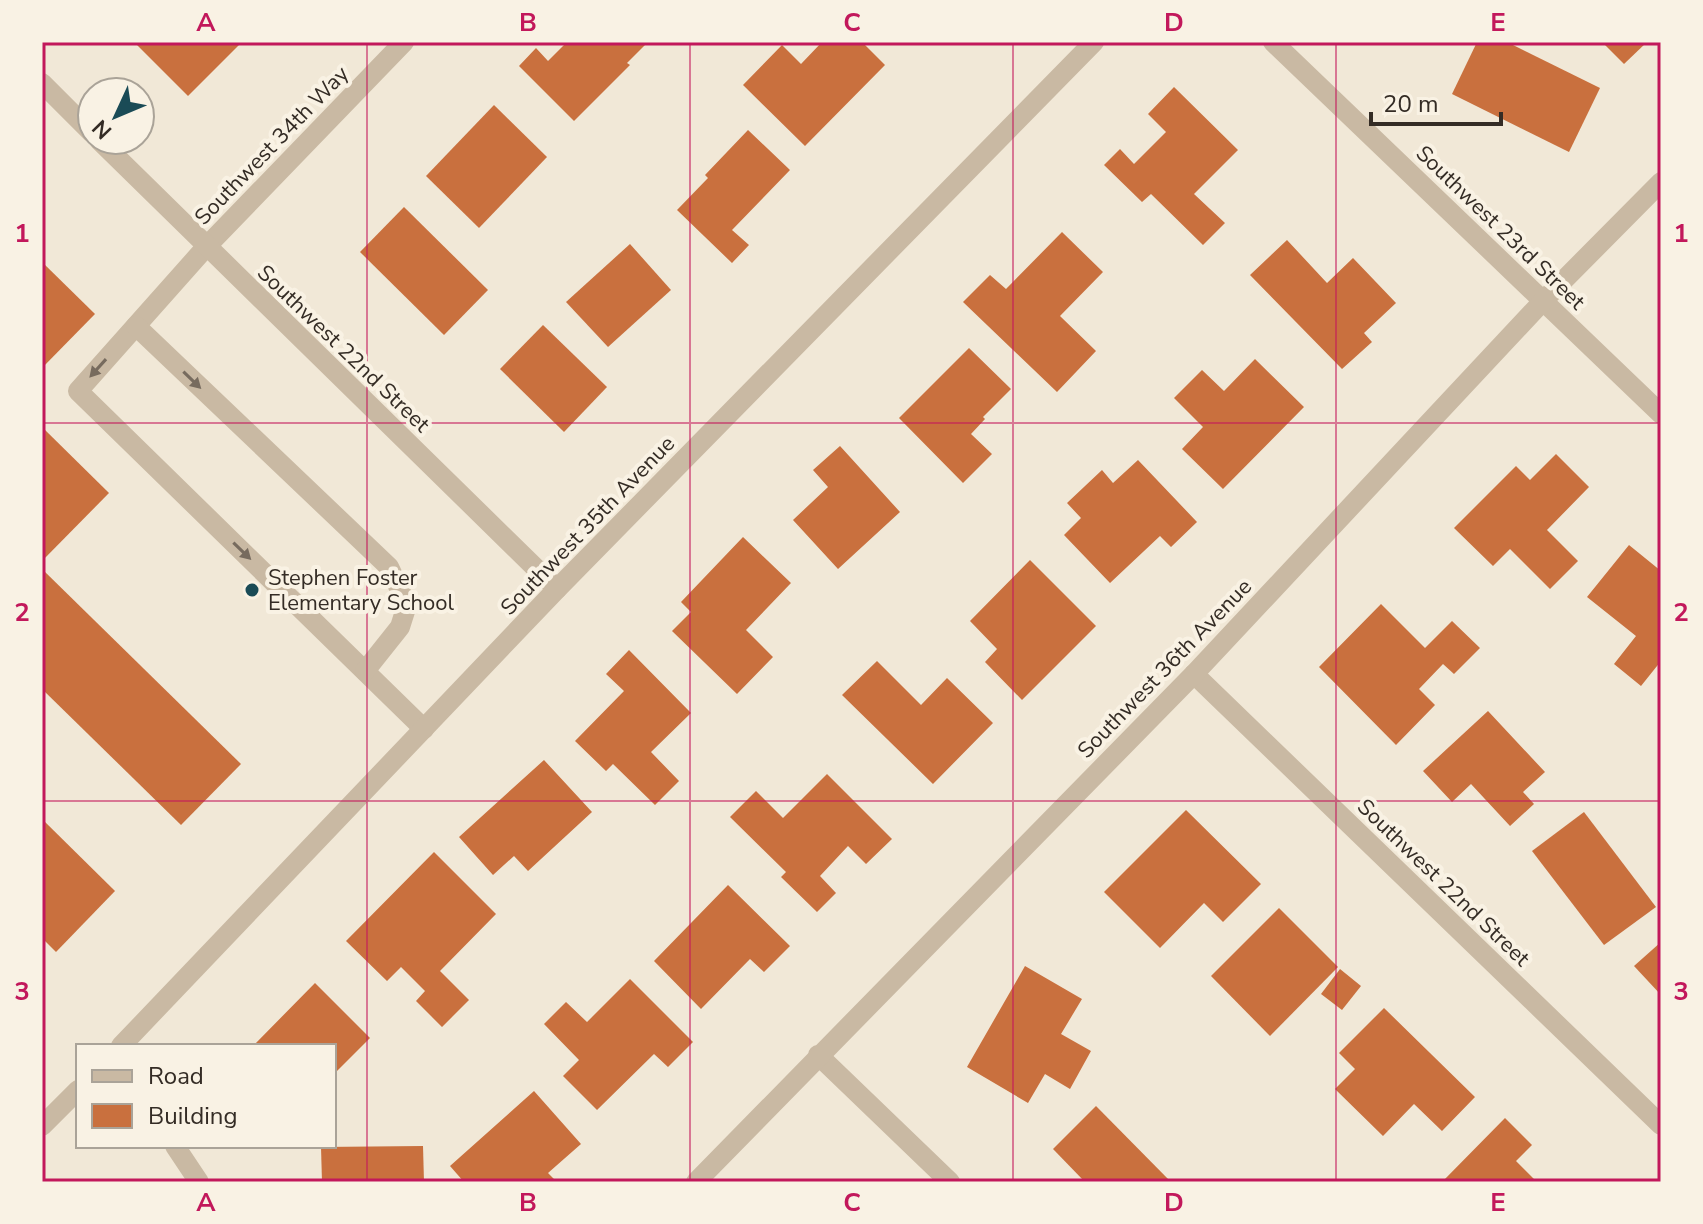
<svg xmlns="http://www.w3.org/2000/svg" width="1703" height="1224" font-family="'Nunito Sans',sans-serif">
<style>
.building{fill:#c9703e}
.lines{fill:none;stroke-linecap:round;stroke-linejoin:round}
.minor{stroke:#c9b9a3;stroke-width:20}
.oneway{fill:#776b5e}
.grid{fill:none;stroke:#c2185b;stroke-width:2;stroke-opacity:0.55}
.poi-dot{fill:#1a4b56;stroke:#f9f2e4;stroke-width:3}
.labels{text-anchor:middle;stroke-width:8;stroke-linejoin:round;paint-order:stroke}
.street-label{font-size:22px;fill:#342c25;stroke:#f9f2e4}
.poi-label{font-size:22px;fill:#342c25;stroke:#f9f2e4;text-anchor:start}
.neatline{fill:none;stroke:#c2185b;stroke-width:3}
.grid-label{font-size:26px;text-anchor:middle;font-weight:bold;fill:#c2185b}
</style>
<rect width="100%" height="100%" fill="#f1e8d7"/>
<g class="building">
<path d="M134 42H242L188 96Z"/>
<path d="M567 42H648L627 63 630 65 574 121 519 66 536 48 548 61Z"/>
<path d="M822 42H862L885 65 805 146 743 85 782 45 801 64Z"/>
<path d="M1477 42H1507L1600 88 1569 152 1452 94Z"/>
<path d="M1602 42H1647L1624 64Z"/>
<path d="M1174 87 1238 150 1194 194 1225 223 1203 245 1151 194 1142 202 1104 165 1120 149 1134 164 1166 132 1148 114Z"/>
<path d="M494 105 547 157 479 228 426 176Z"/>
<path d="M748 130 790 170 732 230 749 245 732 263 677 210 708 178 705 175Z"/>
<path d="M404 207 488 290 444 335 360 252Z"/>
<path d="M1062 232 1103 272 1060 316 1096 351 1057 392 963 302 990 275 1006 289Z"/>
<path d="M1287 240 1327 283 1353 258 1396 303 1364 333 1372 342 1342 369 1250 275Z"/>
<path d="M630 244 671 290 608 347 566 302Z"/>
<path d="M42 262 95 314 42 368Z"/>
<path d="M543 325 607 387 564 432 500 369Z"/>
<path d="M969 348 1011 389 983 417 985 419 971 434 992 454 963 483 899 418Z"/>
<path d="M1255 359 1304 407 1223 489 1182 449 1203 427 1174 398 1202 370 1224 391Z"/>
<path d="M42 427 109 493 42 561Z"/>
<path d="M840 446 900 512 838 569 793 520 828 487 813 470Z"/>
<path d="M1556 454 1589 487 1547 530 1578 561 1550 589 1510 549 1493 566 1454 528 1516 466 1530 480Z"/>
<path d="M1138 460 1197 522 1171 547 1160 536 1110 583 1064 535 1081 518 1067 503 1102 470 1113 483Z"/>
<path d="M743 537 791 583 746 630 773 657 737 694 672 631 691 612 681 602Z"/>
<path d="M1629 545 1661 571V661L1641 686 1614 664 1636 636 1587 597Z"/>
<path d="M1030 560 1096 626 1022 700 985 662 997 649 970 621Z"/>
<path d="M42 569 241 764 181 825 42 689Z"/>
<path d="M1381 604 1425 648 1452 621 1480 648 1454 674 1443 664 1419 689 1435 705 1396 745 1319 667Z"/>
<path d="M629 650 691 713 651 752 679 781 655 805 613 764 606 771 575 741 624 691 606 674Z"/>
<path d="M877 661 921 705 947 678 993 723 933 784 842 695Z"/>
<path d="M1488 711 1545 772 1523 792 1534 804 1510 826 1471 784 1452 802 1423 771Z"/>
<path d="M544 760 592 812 528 871 514 856 493 875 459 837Z"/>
<path d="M827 774 892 839 866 864 848 846 820 876 836 893 817 912 781 877 786 872 730 817 756 791 783 818Z"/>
<path d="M1186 810 1261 884 1223 922 1204 903 1160 948 1104 892Z"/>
<path d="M1584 812 1656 907 1604 945 1532 851Z"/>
<path d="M42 819 115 891 56 952 42 938Z"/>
<path d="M434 852 496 914 440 971 469 1000 442 1027 416 1001 425 991 401 967 387 981 346 941Z"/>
<path d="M728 885 790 946 764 972 750 959 701 1009 654 961Z"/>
<path d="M1279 908 1338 967 1270 1036 1211 976Z"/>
<path d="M1661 942V995L1634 966Z"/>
<path d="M1025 966 1082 999 1061 1034 1091 1051 1070 1089 1045 1074 1028 1103 967 1067Z"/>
<path d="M1340 969 1361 986 1342 1010 1321 994Z"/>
<path d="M630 979 693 1042 668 1067 654 1054 597 1110 563 1076 579 1060 544 1024 566 1002 587 1022Z"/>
<path d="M315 983 370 1038 334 1074V1046H253Z"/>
<path d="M1384 1008 1475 1097 1442 1131 1414 1104 1383 1136 1335 1089 1355 1069 1339 1053Z"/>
<path d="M534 1091 581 1144 548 1173 555 1180 464 1182 450 1166Z"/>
<path d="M1096 1106 1171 1182H1085L1053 1149Z"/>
<path d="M1505 1118 1532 1145 1516 1161 1537 1182H1442Z"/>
<path d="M423 1146 424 1182H322L321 1147Z"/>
</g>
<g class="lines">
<g class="minor">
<path d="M404 42 206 247 78 391 424 729"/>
<path d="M1273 42 1661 414"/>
<path d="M42 83 92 133"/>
<path d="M99 140 557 589"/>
<path d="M136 326 389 567 407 605 400 627 365 671"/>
<path d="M1194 674 1661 1125"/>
<path d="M121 1046 557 589 1094 42"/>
<path d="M818 1055 950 1182"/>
<path d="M42 1126 78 1090"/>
<path d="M175 1146 199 1182"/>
<path d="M696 1182 1194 674 1544 300 1661 182"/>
</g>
</g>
<defs><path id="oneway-solid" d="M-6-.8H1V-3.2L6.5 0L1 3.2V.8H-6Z" transform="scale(2)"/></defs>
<g class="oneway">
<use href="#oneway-solid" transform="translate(98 368) rotate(132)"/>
<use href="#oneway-solid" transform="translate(192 380) rotate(44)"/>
<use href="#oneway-solid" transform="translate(242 551) rotate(44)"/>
</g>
<path class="grid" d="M367 42V1182M690 42V1182M1013 42V1182M1336 42V1182M42 423H1661M42 801H1661"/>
<circle class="poi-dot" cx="252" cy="590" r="8"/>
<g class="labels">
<g class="street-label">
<text transform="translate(271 145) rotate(-46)" y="8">Southwest 34th Way</text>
<text transform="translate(1501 227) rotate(44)" y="8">Southwest 23rd Street</text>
<text transform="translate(344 348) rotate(44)" y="8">Southwest 22nd Street</text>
<text transform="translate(587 525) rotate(-46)" y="8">Southwest 35th Avenue</text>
<text transform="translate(1164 668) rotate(-46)" y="8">Southwest 36th Avenue</text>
<text transform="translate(1444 882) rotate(44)" y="8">Southwest 22nd Street</text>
</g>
<g class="poi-label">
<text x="268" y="585">Stephen Foster<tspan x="268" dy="25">Elementary School</tspan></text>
</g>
</g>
<rect width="1703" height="1224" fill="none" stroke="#f9f2e4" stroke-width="88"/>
<rect x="76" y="1044" width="260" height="104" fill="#f9f2e4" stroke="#aaa398" stroke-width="2"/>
<rect x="92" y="1070" width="40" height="12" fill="#c9b9a3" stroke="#aaa398" stroke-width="2"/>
<text x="148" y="1084" font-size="24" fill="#342c25">Road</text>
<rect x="92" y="1104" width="40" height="24" fill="#c9703e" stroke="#aaa398" stroke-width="2"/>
<text x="148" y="1124" font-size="24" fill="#342c25">Building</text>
<g transform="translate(116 116) rotate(226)"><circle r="38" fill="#f9f2e4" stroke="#aaa398" stroke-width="2"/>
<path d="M0-6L14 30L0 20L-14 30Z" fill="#1a4b56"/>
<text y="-12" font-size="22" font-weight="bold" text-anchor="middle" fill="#342c25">N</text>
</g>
<path d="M1371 112v12h130v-12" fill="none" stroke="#342c25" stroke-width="4"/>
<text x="1383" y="112" font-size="24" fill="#342c25" stroke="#f9f2e4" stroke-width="6" paint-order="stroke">20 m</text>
<rect x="44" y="44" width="1615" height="1136" class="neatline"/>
<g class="grid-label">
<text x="206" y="31">A</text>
<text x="528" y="31">B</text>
<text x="852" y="31">C</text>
<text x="1174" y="31">D</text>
<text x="1498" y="31">E</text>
<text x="22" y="242">1</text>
<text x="1681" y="242">1</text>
<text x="22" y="621">2</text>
<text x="1681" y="621">2</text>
<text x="22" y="1000">3</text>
<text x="1681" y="1000">3</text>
<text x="206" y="1211">A</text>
<text x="528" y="1211">B</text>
<text x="852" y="1211">C</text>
<text x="1174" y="1211">D</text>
<text x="1498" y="1211">E</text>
</g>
</svg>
